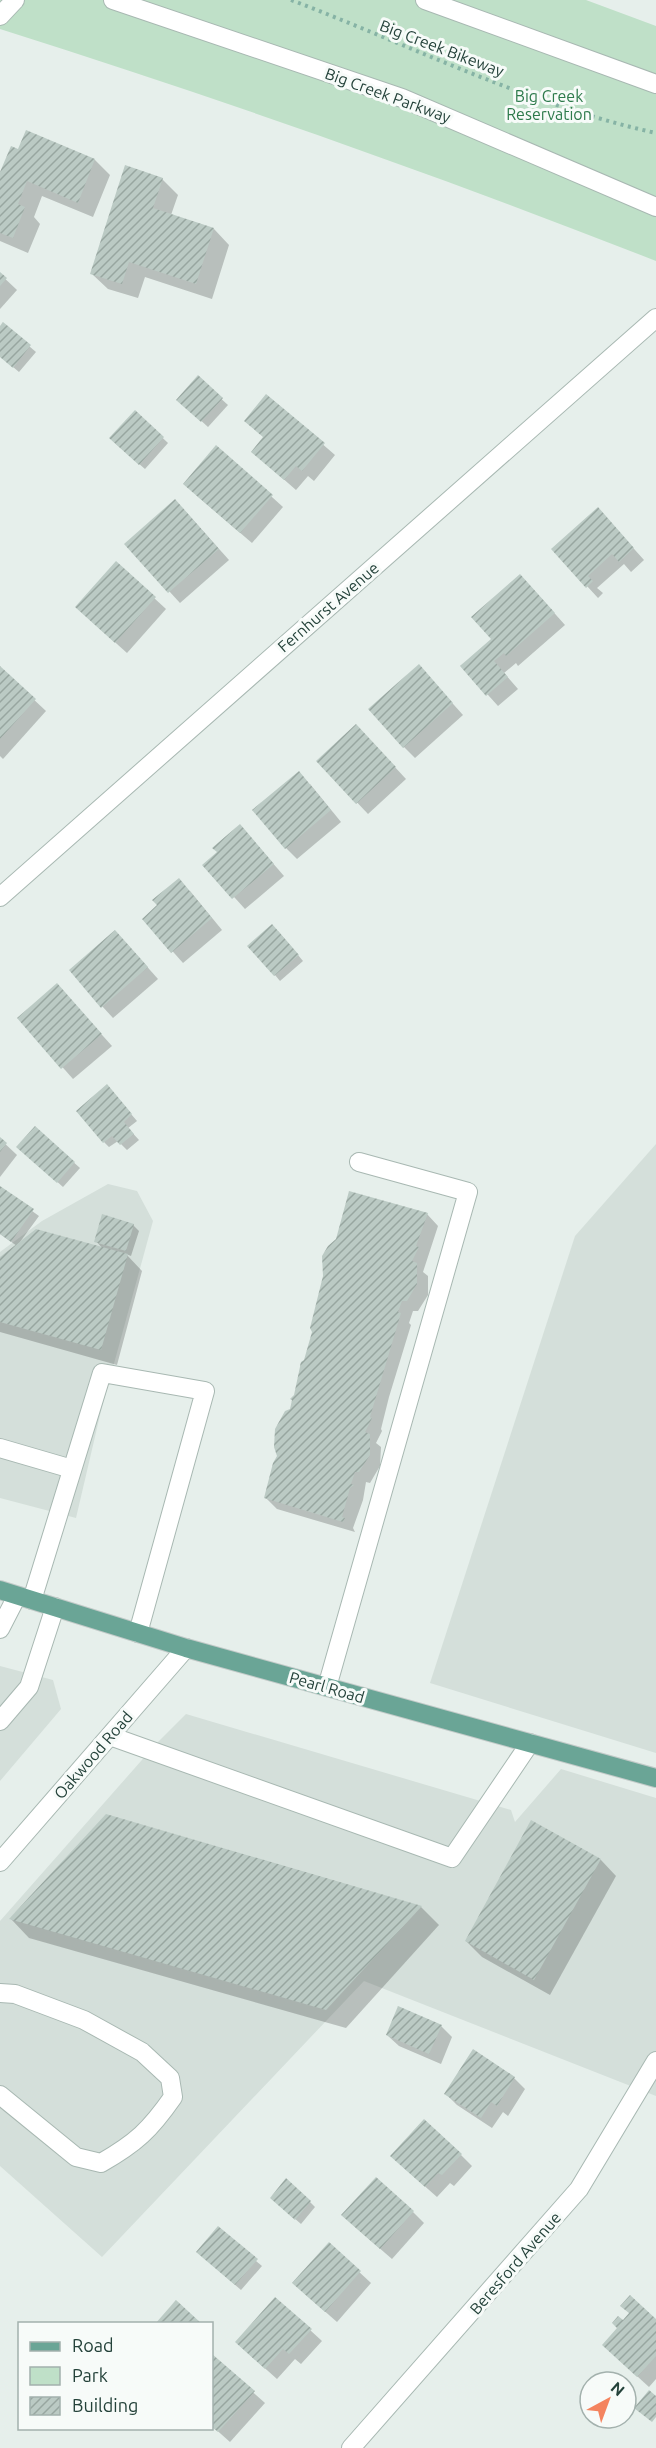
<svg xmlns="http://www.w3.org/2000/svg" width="656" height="2448" font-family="Ubuntu,sans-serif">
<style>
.built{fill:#d4dfda}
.park{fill:#bfe0c8}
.shadow{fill:#0003}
.building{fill:url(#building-hatch)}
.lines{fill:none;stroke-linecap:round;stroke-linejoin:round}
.minor-casing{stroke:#a8b8b2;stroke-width:20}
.major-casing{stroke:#c2cac8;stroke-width:20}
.path{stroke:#86b3a5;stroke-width:4;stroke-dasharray:3 4.5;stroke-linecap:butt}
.minor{stroke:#fff;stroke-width:18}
.major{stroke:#6aa596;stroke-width:18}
.labels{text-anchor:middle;stroke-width:6;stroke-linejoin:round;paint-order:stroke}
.street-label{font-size:16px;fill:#24423a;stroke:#f7fbf9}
.park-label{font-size:16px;fill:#2d7a4b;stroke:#f7fbf9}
</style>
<defs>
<pattern id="building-hatch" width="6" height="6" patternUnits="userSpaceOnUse" patternTransform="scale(1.5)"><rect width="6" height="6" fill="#bbcac4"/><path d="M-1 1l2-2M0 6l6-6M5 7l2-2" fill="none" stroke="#98a6a0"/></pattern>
</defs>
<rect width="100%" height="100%" fill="#e6efeb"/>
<g class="built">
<path d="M656 1144V1753L430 1683 575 1236Z"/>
<path d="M108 1184 137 1191 153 1221 101 1411 76 1518 0 1498V1252L42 1221Z"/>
<path d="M0 1666 53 1680 61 1709 0 1781Z"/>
<path d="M186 1714 511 1810 515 1822 561 1769 656 1798V2096L364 1981 102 2257 0 2166V1921L156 1744Z"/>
</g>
<path class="park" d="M0 0H586L656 26V261C440 176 221 99 0 29Z"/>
<g class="shadow">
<path d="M19 151 95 160 110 175 93 217 42 196 34 217 40 224 28 253 0 241V176Z"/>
<path d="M162 179 178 195 171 215 214 229 229 245 212 299 145 277 138 298 108 289 92 274Z"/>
<path d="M0 274 17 290 0 309Z"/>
<path d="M3 324 36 352 19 372 0 356V329Z"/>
<path d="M198 378 228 405 208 427 184 405Z"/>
<path d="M267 396 335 455 314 481 308 476 296 490 264 462Z"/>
<path d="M135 412 168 443 145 469 116 444Z"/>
<path d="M217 447 283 507 252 543 196 495Z"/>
<path d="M186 512 229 560 180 603 126 544Z"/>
<path d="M609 521 644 560 631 572 624 564 597 588 603 593 598 598 553 549Z"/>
<path d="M116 563 166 609 127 653 88 618Z"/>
<path d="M531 587 565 625 518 666 516 663 504 673 518 689 498 706 462 666 493 639Z"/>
<path d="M419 666 463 715 415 758 404 747Z"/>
<path d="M0 668 46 711 3 759 0 756Z"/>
<path d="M367 737 406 779 368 814 318 761Z"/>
<path d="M310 784 341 822 297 859 286 848Z"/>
<path d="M251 838 284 876 245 909 205 865Z"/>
<path d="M190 891 222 930 183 963 144 919Z"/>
<path d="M278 931 303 961 280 981 275 975Z"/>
<path d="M126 943 158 979 113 1018 102 1006Z"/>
<path d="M57 985 112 1046 73 1079 19 1018Z"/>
<path d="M112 1092 137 1121 128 1128 139 1140 127 1150 118 1141 109 1147 104 1142Z"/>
<path d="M35 1128 80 1168 63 1187 24 1152Z"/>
<path d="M0 1139 17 1155 0 1177Z"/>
<path d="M0 1188 39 1216 20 1242 103 1249 96 1241 133 1225 139 1231 131 1256 126 1254 142 1271 117 1365 0 1332V1259L17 1246 0 1234Z"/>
<path d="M427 1214 438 1226 423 1272 428 1276V1295L418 1311H413L409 1323 411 1325 389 1397 381 1429 382 1431 376 1443 381 1447 380 1466 370 1483 366 1482 363 1500 353 1528 355 1532 277 1509 266 1498 303 1367 300 1364 305 1361Z"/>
<path d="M532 1822 601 1860 616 1876 550 1995 482 1957 466 1941Z"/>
<path d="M421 1907 439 1925 346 2028 29 1938 11 1919Z"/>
<path d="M441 2026 452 2037 441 2064 399 2046 387 2035Z"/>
<path d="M473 2051 514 2078 525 2089 508 2116 503 2112 492 2128 457 2105 446 2094Z"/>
<path d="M461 2155 472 2166 454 2186 450 2183 437 2197 403 2167Z"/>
<path d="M310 2202 315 2207 301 2224 277 2203Z"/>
<path d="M413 2212 424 2223 392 2259 354 2226Z"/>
<path d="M329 2244 371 2283 337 2322 305 2294Z"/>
<path d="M203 2257 256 2261 262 2266 241 2290Z"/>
<path d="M656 2321V2379L649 2387 615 2356 623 2322Z"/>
<path d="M310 2330 322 2341 301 2364 295 2359 277 2379 248 2353Z"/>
<path d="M212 2356 265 2403 230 2442 212 2426Z"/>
</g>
<g class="building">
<path d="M26 130 95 159 78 203 27 181 18 204 25 207 13 238 0 233V172L11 146 18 149Z"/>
<path d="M125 165 163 178 153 208 214 228 196 284 129 262 122 284 90 274Z"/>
<path d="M0 272 7 278 0 286Z"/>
<path d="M3 322 31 345 13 368 0 357V326Z"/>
<path d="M198 375 223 398 201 422 176 400Z"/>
<path d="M266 394 325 443 302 471 296 466 284 480 251 452 263 437 244 421Z"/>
<path d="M135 410 164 437 139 465 109 438Z"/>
<path d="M216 445 273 495 240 533 183 484Z"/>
<path d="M175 499 219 549 168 593 124 544Z"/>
<path d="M598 507 634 548 619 562 612 554 588 576 593 581 586 588 551 549Z"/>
<path d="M116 561 156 597 115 643 75 607Z"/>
<path d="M520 574 555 613 506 656 504 653 494 661 508 677 486 696 460 666 491 639 471 617Z"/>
<path d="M419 664 453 703 403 748 368 709Z"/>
<path d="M0 666 36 699 0 739Z"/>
<path d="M356 724 396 767 356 804 316 761Z"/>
<path d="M299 771 331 810 285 849 252 810Z"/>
<path d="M240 824 274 864 232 899 202 865 217 852 212 848Z"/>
<path d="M179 878 212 918 171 953 142 919 157 905 152 900Z"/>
<path d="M272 924 299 955 274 976 247 946Z"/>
<path d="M115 930 148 967 101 1008 69 970Z"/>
<path d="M57 983 102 1034 61 1069 17 1018Z"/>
<path d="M107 1084 132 1114 124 1122 134 1134 120 1145 112 1136 103 1143 76 1111Z"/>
<path d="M35 1126 75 1162 57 1183 16 1147Z"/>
<path d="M0 1137 7 1143 0 1152Z"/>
<path d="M0 1186 34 1209 11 1242 0 1234Z"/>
<path d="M349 1191 428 1213 416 1246 419 1247 412 1261 417 1263V1284L407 1301H402L398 1312 401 1313 370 1417 372 1418 365 1432 370 1434V1455L359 1472H355L351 1484 354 1485 350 1488 342 1517 345 1518 343 1522 264 1498 273 1463 277 1456 274 1447 275 1429 285 1411 290 1409 292 1400 290 1399 294 1395 301 1362 304 1360 312 1332 310 1328 323 1276 322 1256 328 1246 336 1239Z"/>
<path d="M102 1214 134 1224 126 1251 94 1242Z"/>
<path d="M36 1229 128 1254 101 1350 0 1322V1257Z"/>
<path d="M106 1814 422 1906 326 2010 9 1919Z"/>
<path d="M531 1820 601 1859 534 1980 465 1941Z"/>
<path d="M398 2006 442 2025 429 2054 386 2035Z"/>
<path d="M473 2049 515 2077 497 2106 491 2102 481 2118 444 2094Z"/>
<path d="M424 2119 462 2154 442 2175 438 2173 425 2187 390 2156Z"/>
<path d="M376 2177 414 2211 380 2249 341 2215Z"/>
<path d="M286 2178 311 2201 295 2220 270 2198Z"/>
<path d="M218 2226 258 2259 235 2285 196 2252Z"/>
<path d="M329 2242 361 2271 325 2312 292 2283Z"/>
<path d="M630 2295 656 2319V2356L637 2377 602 2345 617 2328 612 2323 618 2316 623 2320 629 2313 620 2306Z"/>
<path d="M275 2297 312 2329 289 2354 283 2349 265 2369 235 2342Z"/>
<path d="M176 2300 202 2324H155Z"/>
<path d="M212 2354 255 2391 218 2432 212 2427Z"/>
<path d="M649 2390 656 2396V2417L652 2422 634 2408Z"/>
</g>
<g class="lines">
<defs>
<g id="minor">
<path d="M113 0 402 98 656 207"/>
<path d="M425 0 656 84"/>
<path d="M0 16 15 0"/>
<path d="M0 897 656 318"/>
<path d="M0 1448 72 1469"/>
<path d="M32 1600 102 1373 205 1391 138 1633"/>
<path d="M0 1629 17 1596"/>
<path d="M327 1687 468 1192 359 1162"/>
<path d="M0 1721 29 1687 55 1607"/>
<path d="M110 1736 452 1858 530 1743"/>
<path d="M0 1862 186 1648"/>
<path d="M0 1993 15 1994 84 2020 142 2052 170 2078 173 2097C150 2130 136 2143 101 2163L76 2157 0 2095"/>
<path d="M351 2448 579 2189 656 2061"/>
</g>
<path id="major" d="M0 1590 186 1648 656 1778"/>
</defs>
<use href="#minor" class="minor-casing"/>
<use href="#major" class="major-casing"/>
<path class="path" d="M291 0C412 46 529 105 656 133"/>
<use href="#minor" class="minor"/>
<use href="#major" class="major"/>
</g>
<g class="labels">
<g class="street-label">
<text transform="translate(442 48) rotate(21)" y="6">Big Creek Bikeway</text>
<text transform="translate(388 95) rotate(20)" y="6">Big Creek Parkway</text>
<text transform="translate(328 607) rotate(-41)" y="6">Fernhurst Avenue</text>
<text transform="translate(327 1687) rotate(16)" y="6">Pearl Road</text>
<text transform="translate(93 1755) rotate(-49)" y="6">Oakwood Road</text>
<text transform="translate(515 2263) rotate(-49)" y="6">Beresford Avenue</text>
</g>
<g class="park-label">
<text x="549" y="102">Big Creek<tspan x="549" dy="18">Reservation</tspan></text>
</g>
</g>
<rect x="18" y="2322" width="195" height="108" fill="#f7fbf9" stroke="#a3b1ad" stroke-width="1.5"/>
<rect x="30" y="2342" width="30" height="9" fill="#6aa596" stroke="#a3b1ad" stroke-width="1.5"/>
<text x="72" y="2352" font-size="18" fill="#24423a">Road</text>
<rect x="30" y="2367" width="30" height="18" fill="#bfe0c8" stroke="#a3b1ad" stroke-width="1.5"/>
<text x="72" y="2382" font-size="18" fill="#24423a">Park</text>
<rect x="30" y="2397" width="30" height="18" fill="url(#building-hatch)" stroke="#a3b1ad" stroke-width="1.5"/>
<text x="72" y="2412" font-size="18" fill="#24423a">Building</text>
<g transform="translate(608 2400) rotate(41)"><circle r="28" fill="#f7fbf9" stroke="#a3b1ad" stroke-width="1.5"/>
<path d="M0-4.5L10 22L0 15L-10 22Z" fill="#f4845f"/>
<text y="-9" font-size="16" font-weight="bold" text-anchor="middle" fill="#24423a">N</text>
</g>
</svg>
